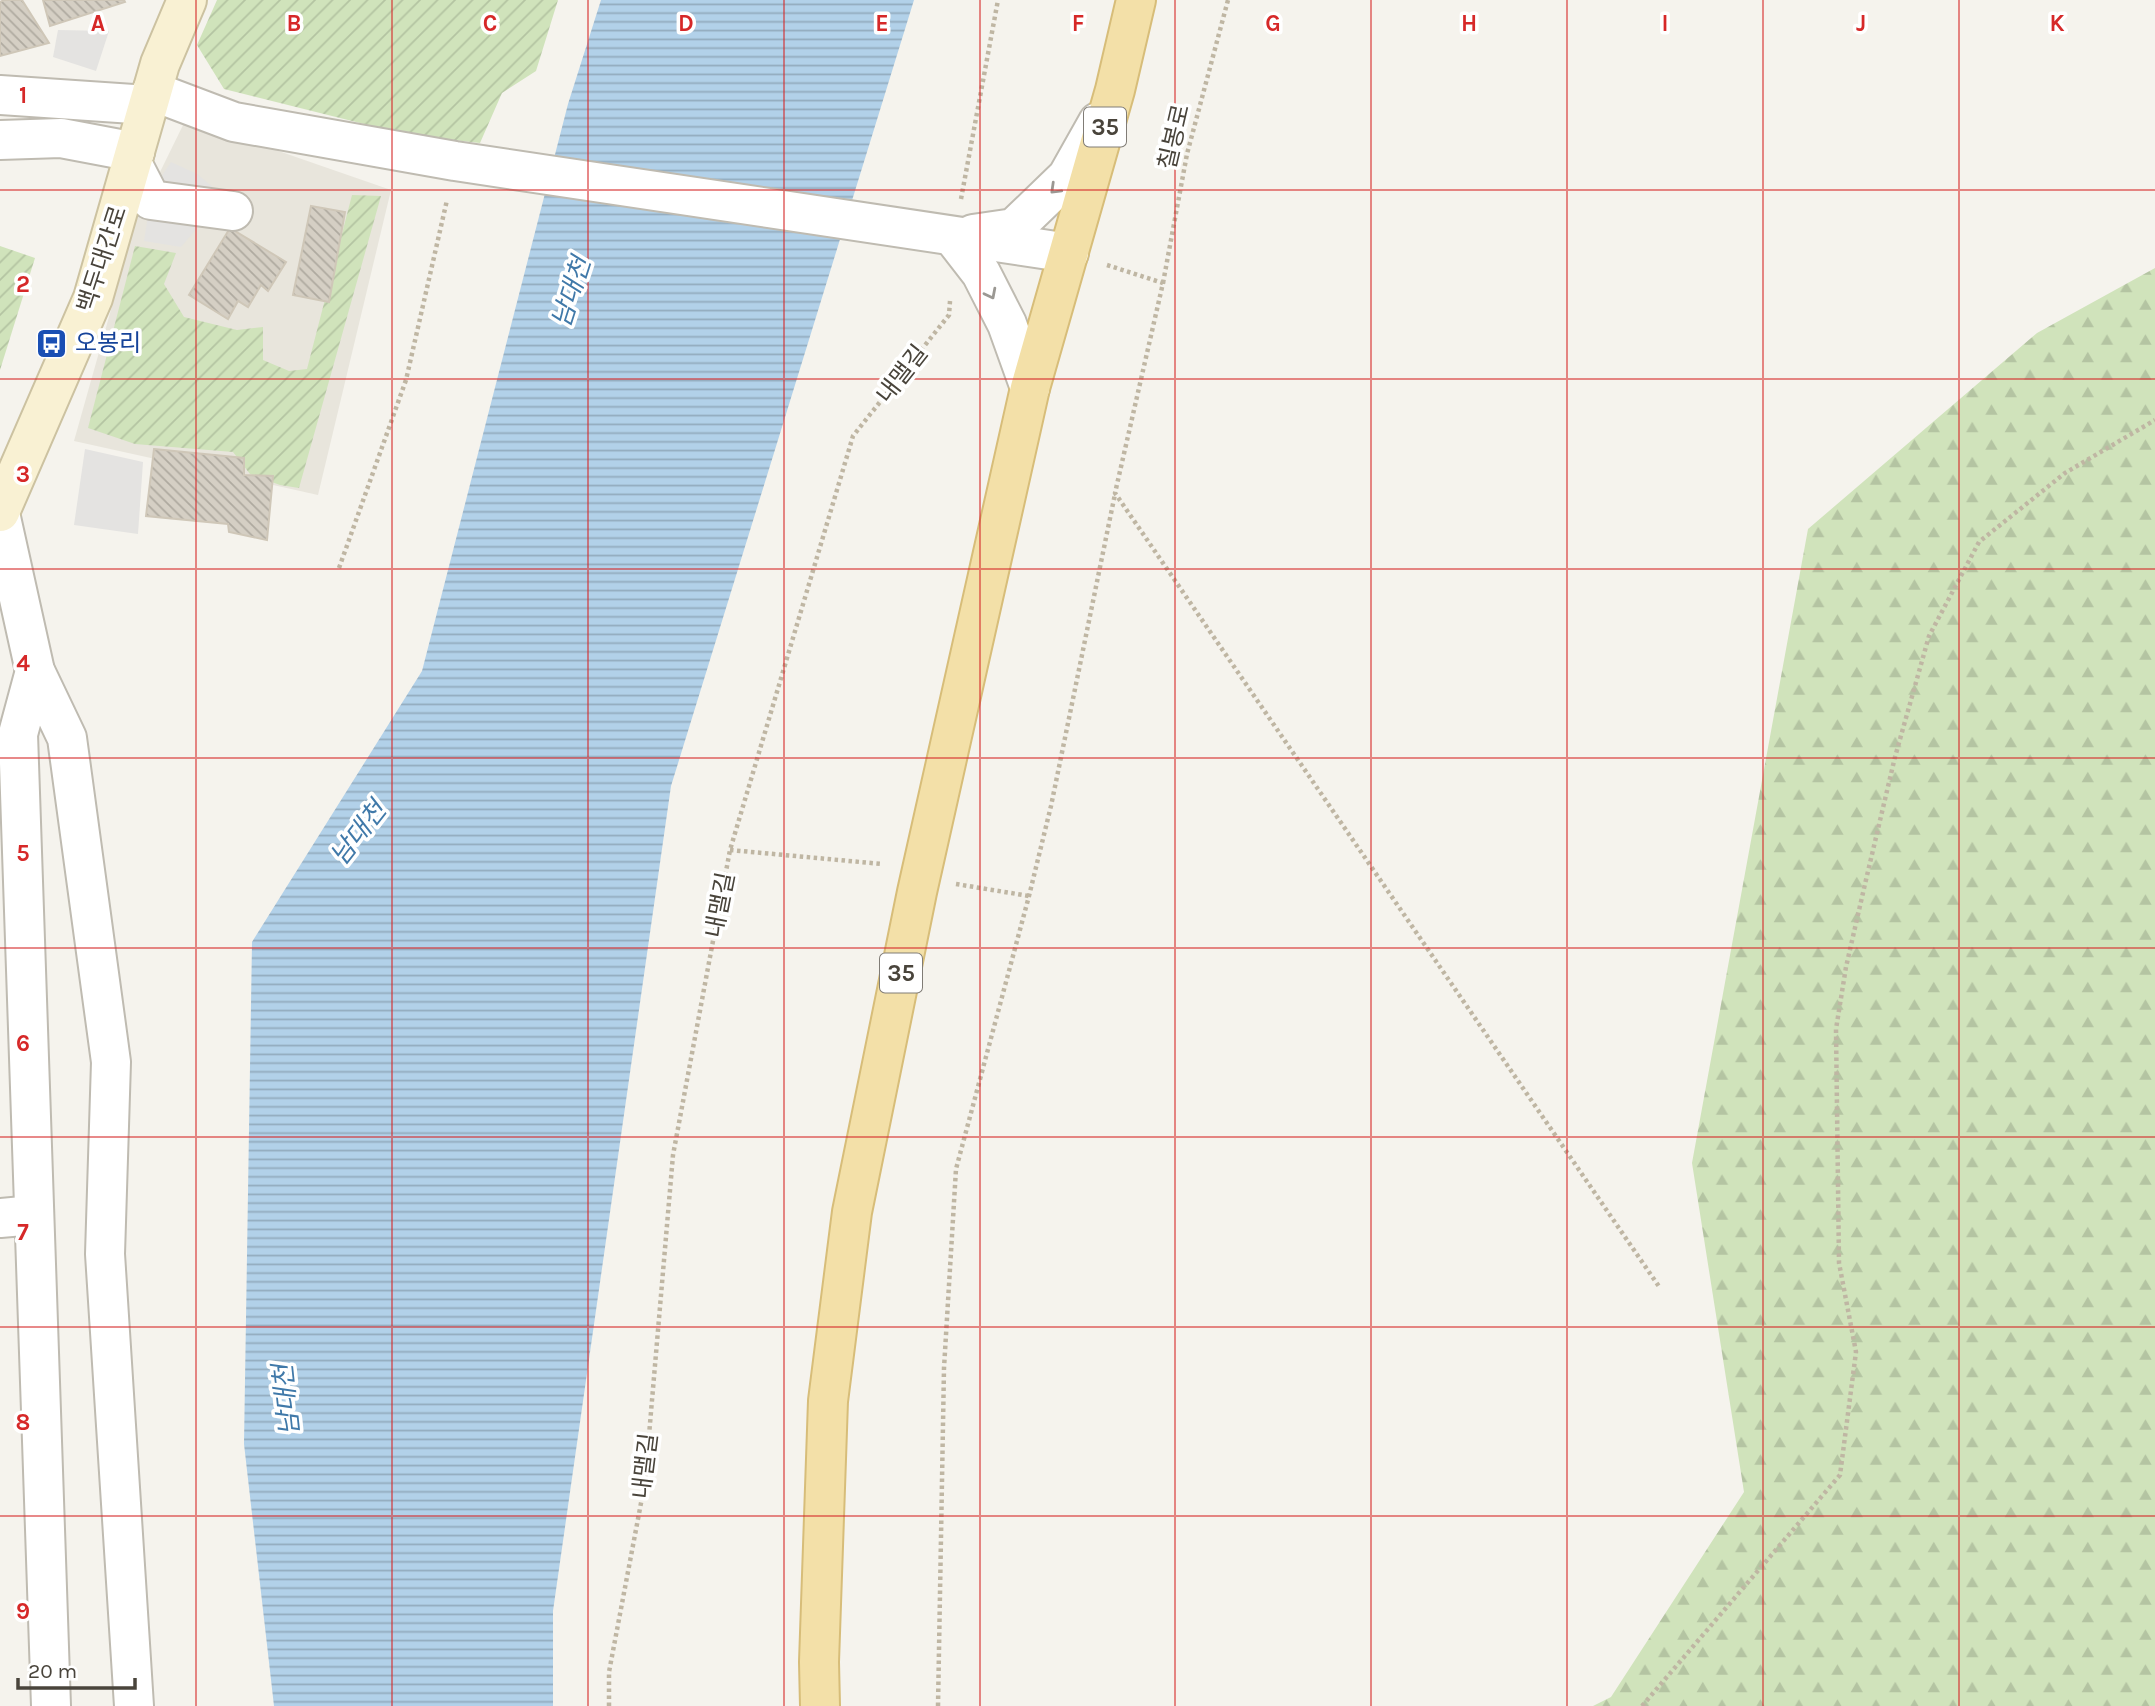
<svg xmlns="http://www.w3.org/2000/svg" width="2155" height="1706" font-family="Karla,'Noto Sans KR',sans-serif">
<style>
.residential{fill:#e8e5dc}
.forest{fill:url(#forest-firs)}
.garden{fill:url(#garden-furrows)}
.parking{fill:#e4e3e1}
.water{fill:url(#water-rules)}
.building{fill:url(#building-back-hatch);stroke:#cfc7b8;stroke-width:2}
.lines{fill:none;stroke-linecap:round;stroke-linejoin:round}
.minor-casing{stroke:#bfbbb1;stroke-width:42}
.secondary-casing{stroke:#ccc2a1;stroke-width:42}
.primary-casing{stroke:#d7bd79;stroke-width:42}
.path{stroke:#bfb6a3;stroke-width:4.5;stroke-dasharray:3.5 3.5;stroke-linecap:butt}
.minor{stroke:#fff;stroke-width:38}
.secondary{stroke:#f9f1d3;stroke-width:38}
.primary{stroke:#f3e0a8;stroke-width:38}
.oneway{stroke:#9b9893}
.grid{fill:none;stroke:#d62828;stroke-width:2;stroke-opacity:0.55}
.labels{text-anchor:middle;stroke-width:7;stroke-linejoin:round;paint-order:stroke}
.shield{fill:#fff;stroke:#807c76;stroke-width:2}
.shield-label{font-size:23px;font-weight:bold;fill:#49443b}
.street-label{font-size:24px;fill:#49443b;stroke:#fff}
.transit-label{font-size:24px;fill:#164399;stroke:#fff;text-anchor:start}
.water-label{font-size:26px;font-style:italic;fill:#4079a9;stroke:#fff}
.grid-label{font-size:23px;text-anchor:middle;font-weight:bold;fill:#d62828;stroke:#fff;stroke-width:7;stroke-linejoin:round;paint-order:stroke}
</style>
<defs>
<pattern id="forest-firs" width="22" height="20" patternUnits="userSpaceOnUse" patternTransform="scale(1.75)"><rect width="22" height="20" fill="#d0e3bb"/><path d="M5 1l3.5 6h-7zM16 11l3.5 6h-7z" fill="#b4c4a2"/></pattern>
<pattern id="garden-furrows" width="10" height="10" patternUnits="userSpaceOnUse" patternTransform="scale(1.75)"><rect width="10" height="10" fill="#d0e3bb"/><path d="M-1 1l2-2M0 10L10 0M9 11l2-2" fill="none" stroke="#b4c4a2"/></pattern>
<pattern id="water-rules" width="6" height="5" patternUnits="userSpaceOnUse" patternTransform="scale(1.75)"><rect width="6" height="5" fill="#b2d1e9"/><path d="M0 2.5h6" fill="none" stroke="#93abbe"/></pattern>
<pattern id="building-back-hatch" width="6" height="6" patternUnits="userSpaceOnUse" patternTransform="scale(1.75)"><rect width="6" height="6" fill="#d5cfc4"/><path d="M-1 5l2 2M0 0l6 6M5-1l2 2" fill="none" stroke="#afaaa0"/></pattern>
</defs>
<rect width="100%" height="100%" fill="#f5f3ed"/>
<path class="residential" d="M186 119 391 190 318 495 74 441 136 221Z"/>
<path class="forest" d="M2155 268V1706H1593L1611 1697 1744 1492 1692 1163 1808 529 2037 333Z"/>
<g class="garden">
<path d="M217 0H558L536 71 502 93 480 143 408 135 224 89 197 45Z"/>
<path d="M352 195 381 196 299 488 280 485 250 474 233 452 135 444 88 428 135 246 176 253 164 284 184 317 237 330 263 327V360L289 371 307 369Z"/>
<path d="M0 246 35 258 0 370Z"/>
</g>
<g class="parking">
<path d="M58 30 109 31 96 71 53 57Z"/>
<path d="M171 162 197 174 237 207 197 228 181 247 144 241 152 191Z"/>
<path d="M85 449 143 462 138 534 74 525Z"/>
</g>
<path class="water" d="M601 0H914L671 786 553 1611V1706H274L244 1444 252 942 422 671 568 104Z"/>
<g class="building">
<path d="M4 0H22L49 43 0 56V2Z"/>
<path d="M43 0H124L125 2 50 26Z"/>
<path d="M311 206 345 212 329 302 293 295Z"/>
<path d="M230 228 286 262 268 291 261 285 248 307 238 301 228 319 189 295Z"/>
<path d="M154 449 244 458V475L273 476 267 540 229 532 228 524 146 516Z"/>
</g>
<g class="lines">
<defs>
<g id="minor">
<path d="M152 91 234 122 455 161 1069 253"/>
<path d="M0 95 148 105"/>
<path d="M0 140 61 138 135 152"/>
<path d="M132 163 151 200 233 211"/>
<path d="M973 234 1014 228 1067 177 1098 122"/>
<path d="M953 237 981 273 1007 324 1030 388"/>
<path d="M0 513 35 671 67 738 111 1062 105 1254 134 1706"/>
<path d="M35 671 18 734 51 1706"/>
<path d="M0 1218 34 1215"/>
</g>
<path id="secondary" d="M0 512 93 298 160 64 187 0"/>
<path id="primary" d="M820 1706 819 1662 828 1401 852 1212 917 892 1030 388 1115 90 1136 0"/>
</defs>
<use href="#minor" class="minor-casing"/>
<use href="#secondary" class="secondary-casing"/>
<use href="#primary" class="primary-casing"/>
<g class="path">
<path d="M961 199 998 0"/>
<path d="M1107 265 1163 283 1115 493 1660 1288"/>
<path d="M1163 283 1187 154 1228 0"/>
<path d="M339 568 406 380 447 200"/>
<path d="M730 850 882 864"/>
<path d="M956 884 1029 896"/>
<path d="M609 1706V1672L645 1482 673 1155 730 850 853 436 949 315 950 301"/>
<path d="M938 1706 944 1368 956 1169 1029 896 1051 806 1115 494"/>
<path d="M1642 1706 1840 1475 1856 1352 1839 1263 1836 1029 1846 967 1865 884 1895 757 1929 636 1979 542 2065 473 2155 420"/>
</g>
<use href="#minor" class="minor"/>
<use href="#secondary" class="secondary"/>
<use href="#primary" class="primary"/>
</g>
<defs><path id="oneway-chevron" d="M-2-3.5L2.5 0L-2 3.5" fill="none" stroke-width="1.6" stroke-linecap="round" stroke-linejoin="round" transform="scale(1.75)"/></defs>
<g class="oneway">
<use href="#oneway-chevron" transform="translate(1055 189) rotate(136)"/>
<use href="#oneway-chevron" transform="translate(991 294) rotate(63)"/>
</g>
<path class="grid" d="M196 0V1706M392 0V1706M588 0V1706M784 0V1706M980 0V1706M1175 0V1706M1371 0V1706M1567 0V1706M1763 0V1706M1959 0V1706M0 190H2155M0 379H2155M0 569H2155M0 758H2155M0 948H2155M0 1137H2155M0 1327H2155M0 1516H2155"/>
<defs>
<symbol id="bus-square" viewBox="-11 -11 22 22"><rect x="-9" y="-9" width="18" height="18" rx="4" fill="#1a4fb4" stroke="#fff"/><path d="M-5-6H5V4H4V6H2V4H-2V6H-4V4H-5ZM-3.5-4V0h7V-4ZM-3.5 1.2v1.5H-2V1.2ZM2 1.2v1.5H3.5V1.2Z" fill="#fff"/></symbol>
</defs>
<g fill-rule="evenodd">
<use href="#bus-square" x="34" y="326" width="35" height="35"/>
</g>
<g class="labels">
<g class="shield">
<rect x="1084" y="107.5" width="42" height="39" rx="5"/>
<rect x="880" y="953.5" width="42" height="39" rx="5"/>
</g>
<g class="shield-label">
<text x="1105" y="135">35</text>
<text x="901" y="981">35</text>
</g>
<g class="street-label">
<text transform="translate(1174 137) rotate(-77)" y="8">칠봉로</text>
<text transform="translate(102 259) rotate(-72)" y="8">백두대간로</text>
<text transform="translate(902 374) rotate(-52)" y="8">내맬길</text>
<text transform="translate(720 905) rotate(-79)" y="8">내맬길</text>
<text transform="translate(645 1466) rotate(-83)" y="8">내맬길</text>
</g>
<g class="transit-label">
<text x="75" y="351">오봉리</text>
</g>
<g class="water-label">
<text transform="translate(571 292) rotate(-72)" y="9">남대천</text>
<text transform="translate(358 833) rotate(-52)" y="9">남대천</text>
<text transform="translate(286 1400) rotate(-96)" y="9">남대천</text>
</g>
</g>
<g class="grid-label">
<text x="98" y="31">A</text>
<text x="294" y="31">B</text>
<text x="490" y="31">C</text>
<text x="686" y="31">D</text>
<text x="882" y="31">E</text>
<text x="1078" y="31">F</text>
<text x="1273" y="31">G</text>
<text x="1469" y="31">H</text>
<text x="1665" y="31">I</text>
<text x="1861" y="31">J</text>
<text x="2057" y="31">K</text>
<text x="23" y="103">1</text>
<text x="23" y="292">2</text>
<text x="23" y="482">3</text>
<text x="23" y="671">4</text>
<text x="23" y="861">5</text>
<text x="23" y="1051">6</text>
<text x="23" y="1240">7</text>
<text x="23" y="1430">8</text>
<text x="23" y="1619">9</text>
</g>
<path d="M18 1678v10h117v-10" fill="none" stroke="#49443b" stroke-width="3.5"/>
<text x="28" y="1678" font-size="21" fill="#49443b" stroke="#ffffff" stroke-width="5" paint-order="stroke">20 m</text>
</svg>
